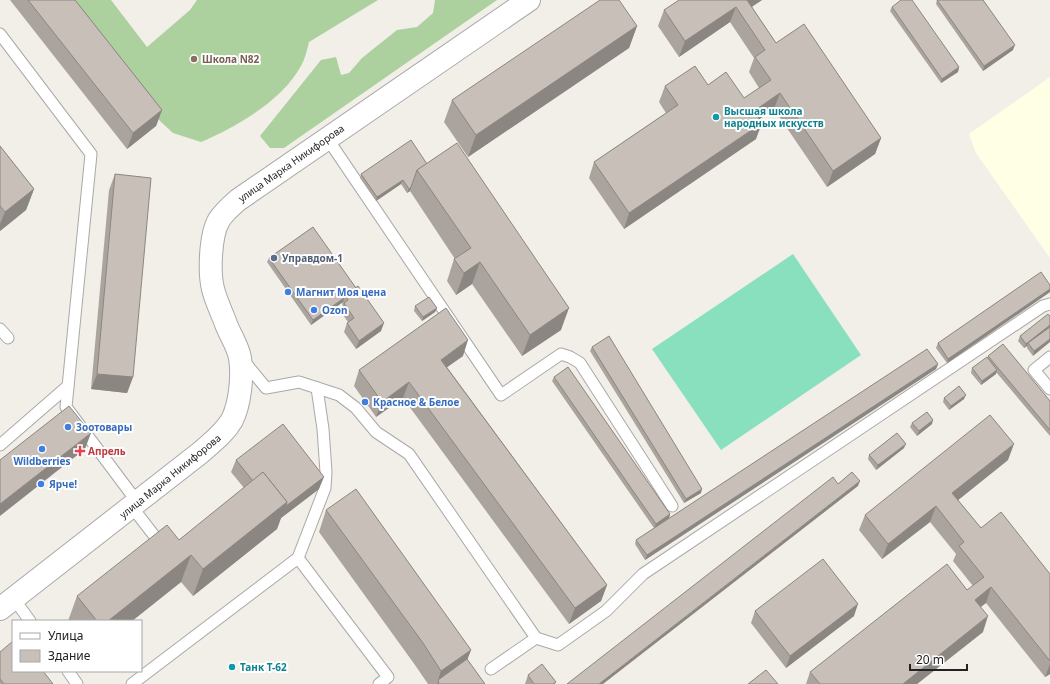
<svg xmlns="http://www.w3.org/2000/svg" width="1050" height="684" font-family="'Noto Sans',sans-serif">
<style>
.education{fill:#ffffe5}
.forest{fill:#add19e}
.pitch{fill:#88e0be}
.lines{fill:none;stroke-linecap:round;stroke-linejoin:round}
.service-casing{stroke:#a9a9a9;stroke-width:13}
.minor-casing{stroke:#a9a9a9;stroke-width:24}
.service{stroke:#fff;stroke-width:11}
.minor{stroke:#fff;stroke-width:22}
.wall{fill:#aba49e}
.shaded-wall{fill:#8b8681}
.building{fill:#c7bfb8;stroke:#8b8681}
.education-dot{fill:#8d6e63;stroke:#fff;stroke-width:1.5}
.culture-dot{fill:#0f9aa8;stroke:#fff;stroke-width:1.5}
.service-dot{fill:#5c6f8a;stroke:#fff;stroke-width:1.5}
.shop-dot{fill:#3f7fe0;stroke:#fff;stroke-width:1.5}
.health-dot{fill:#e0444e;stroke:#fff;stroke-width:1.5}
.labels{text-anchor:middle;stroke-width:4;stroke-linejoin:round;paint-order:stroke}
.education-label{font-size:10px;font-weight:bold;fill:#785e54;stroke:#fff;text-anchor:start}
.culture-label{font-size:10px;font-weight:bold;fill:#0d838f;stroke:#fff;text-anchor:start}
.street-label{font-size:10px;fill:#222;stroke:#fff}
.service-label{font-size:10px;font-weight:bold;fill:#4e5e75;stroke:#fff;text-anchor:start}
.shop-label{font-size:10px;font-weight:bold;fill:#366cbe;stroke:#fff;text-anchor:start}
.health-label{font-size:10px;font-weight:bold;fill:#be3a42;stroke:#fff;text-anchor:start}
</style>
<rect width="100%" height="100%" fill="#f2efe9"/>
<path class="education" d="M1050 77V258L976 153 969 134Z"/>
<g class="forest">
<path d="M63 0H111L147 47 190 10 197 0H378L309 42C307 50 305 59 301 66 282 101 236 127 201 142L173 133 160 121Z"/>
<path d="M435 0H497L284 148H270L260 136 321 60 336 57 341 75 349 73 362 58 397 30 417 27 433 13Z"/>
</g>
<path class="pitch" d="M793 254 861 355 721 450 652 349Z"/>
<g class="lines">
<defs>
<g id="service">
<path d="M0 34 91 154 66 407 138 503"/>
<path d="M327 138 501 395 561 354 570 357 580 363 672 506"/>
<path d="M0 329 8 338"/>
<path d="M1050 357 1034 370 1050 389"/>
<path d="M243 360 266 388 299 382 339 395 356 408 376 432 409 454 536 638 491 669"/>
<path d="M0 445 68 386"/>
<path d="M132 507 163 547"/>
<path d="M298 558 325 488 326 472 323 429 317 388"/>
<path d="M14 599 30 621"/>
<path d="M536 638 558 645 606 611 643 574 1043 306 1050 304"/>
<path d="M68 671 77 684"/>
<path d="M132 684 298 558 388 677 379 684"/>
</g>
<path id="minor" d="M0 609 200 453C211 443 224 434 232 420 240 404 243 376 240 358 238 346 230 335 226 324 222 313 216 301 213 289 209 273 210 235 219 220 224 212 231 206 238 200L529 0"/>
</defs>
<use href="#service" class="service-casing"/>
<use href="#minor" class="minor-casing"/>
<use href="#service" class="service"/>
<use href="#minor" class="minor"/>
</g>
<g class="wall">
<path d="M10 0H75L162 110 156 126 127 149Z"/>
<path d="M679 0H762L752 7 776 43 881 138 875 154 827 187 774 109 759 119 756 139 624 229 589 178 594 162 666 113 659 102 665 86 708 85 744 98 759 88 749 72 754 58 730 22 679 57 658 26 664 10Z"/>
<path d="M937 0H983L1013 50 983 71 936 4Z"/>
<path d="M892 7 959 67 958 72 941 83 890 11Z"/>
<path d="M637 26 629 48 468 157 444 122 452 100Z"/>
<path d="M0 146 34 189 26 210 0 231Z"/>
<path d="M427 164 561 330 522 356 472 284 456 295 447 281 454 259H455L410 191 407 193 401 184 376 201 360 178 361 174Z"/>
<path d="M115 174 133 377 127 393 91 389 109 190Z"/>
<path d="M313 227 381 331 356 349 344 332 347 323 348 322 341 312 343 306 342 304 343 302 311 325 267 262 269 258Z"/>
<path d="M1050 285V292L947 363 936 348 938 343Z"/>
<path d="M415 306 437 308 435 312 422 321 414 311Z"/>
<path d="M1050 316 1033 356 1027 348V346L1024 348 1018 341 1020 336Z"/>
<path d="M592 347 701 493 684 503 590 351Z"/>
<path d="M463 356 447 367 607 585 601 601 569 624 403 398 376 417 354 386 359 370Z"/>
<path d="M988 356 1050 401V436L996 372V374L981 385 971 373 972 368 988 358Z"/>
<path d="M938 364 936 369 645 560 635 544 636 540 654 528 552 381 554 377 670 514 669 518Z"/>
<path d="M944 398 964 399 949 410 943 402Z"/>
<path d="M912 423 932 424 917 436 910 427Z"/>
<path d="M904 448 876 470 868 459 869 455Z"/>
<path d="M236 460 319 489 281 518 277 529 193 596 181 582 132 621H68L77 596 179 540 244 488 231 472Z"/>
<path d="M1008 460 958 500 981 528 1050 574V674L1045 677 986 603 981 607 983 632 917 684H806L810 672 967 590 973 586 953 561 956 554 930 522 882 559 859 530 865 515Z"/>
<path d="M326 510 471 650 467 659 485 684H428L415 665 319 532Z"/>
<path d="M755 611 854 616 786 668 751 623Z"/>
<path d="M0 652 53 684H0Z"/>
<path d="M528 675 556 682 555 684H525Z"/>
</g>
<g class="shaded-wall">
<path d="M746 0H762L740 14Z"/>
<path d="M736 7 730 22 679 57 685 41Z"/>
<path d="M637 26 629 48 468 157 476 135Z"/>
<path d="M1015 45 1013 50 983 71 984 66Z"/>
<path d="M959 67 958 72 941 83 942 79Z"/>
<path d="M780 93 774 109 748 127 754 111Z"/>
<path d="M162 110 156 126 127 149 133 133Z"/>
<path d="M762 123 756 139 624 229 629 213Z"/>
<path d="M881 138 875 154 827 187 833 171Z"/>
<path d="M403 180 401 184 376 201 377 197Z"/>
<path d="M411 187 410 191 407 193 409 189Z"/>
<path d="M34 189 26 210 0 231V224L5 212Z"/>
<path d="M480 262 472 284 456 295 464 273Z"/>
<path d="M1050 289V292L947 363 948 359Z"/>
<path d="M344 298 343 302 311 325 313 320Z"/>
<path d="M437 308 435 312 422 321 423 317Z"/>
<path d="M569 308 561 330 522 356 530 335Z"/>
<path d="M384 323 381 331 356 349 359 341Z"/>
<path d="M1050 325V328L1028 343 1027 346 1024 348 1026 344Z"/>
<path d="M1050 339V342L1033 356 1034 351Z"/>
<path d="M468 340 463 356 436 375 441 360Z"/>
<path d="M938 364 936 369 645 560 647 555Z"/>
<path d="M997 370 996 374 981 385 982 381Z"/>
<path d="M97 374 133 377 127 393 91 389Z"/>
<path d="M409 382 403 398 376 417 382 402Z"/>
<path d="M966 395 964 399 949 410 951 406Z"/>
<path d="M933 420 932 424 917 436 919 431Z"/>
<path d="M91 433 85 449 0 516V504Z"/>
<path d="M906 444 904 448 876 470 878 465Z"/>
<path d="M1014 444 1008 460 947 509 952 493Z"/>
<path d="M324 477 319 489 281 518 277 529 193 596 203 569 287 502Z"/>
<path d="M860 481 858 486 603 684H599Z"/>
<path d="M702 489 701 493 684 503 686 499Z"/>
<path d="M936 506 930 522 882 559 888 544Z"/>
<path d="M670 514 669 518 654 528 656 524Z"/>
<path d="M191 555 181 582 132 621H108Z"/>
<path d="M607 585 601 601 569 624 575 608Z"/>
<path d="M991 587 986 603 969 615 975 600Z"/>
<path d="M858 604 854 616 786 668 790 656Z"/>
<path d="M988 616 983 632 917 684H903Z"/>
<path d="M471 650 463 671 439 683 438 680 441 671Z"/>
<path d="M1050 664V674L1045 677Z"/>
</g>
<g class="building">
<path d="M28 0H75L162 110 133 133Z"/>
<path d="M600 0H619L637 26 476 135 452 100Z"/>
<path d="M679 0H747L776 43 804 24 881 138 833 171 780 93 754 111 762 123 629 213 594 162 678 105 665 86 695 66 708 85 726 72 744 98 771 80 755 57 765 50 736 7 685 41 664 10Z"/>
<path d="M901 0H912L959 67 942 79 892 7Z"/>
<path d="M937 0H983L1015 45 984 66Z"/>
<path d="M411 140 427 164 417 170 411 187 409 189 403 180 377 197 361 174Z"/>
<path d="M457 143 569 308 530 335 480 262 464 273 454 259 471 248 417 170Z"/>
<path d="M0 146 34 189 5 212 0 206Z"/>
<path d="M115 174 151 178 133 377 97 374Z"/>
<path d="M313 227 356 288 345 296 344 298 313 320 269 258Z"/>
<path d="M1041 272 1050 285V289L948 359 938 343Z"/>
<path d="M358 286 384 323 359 341 347 323 354 318 344 303 348 300 345 296Z"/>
<path d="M429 297 437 308 423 317 415 306Z"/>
<path d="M446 308 468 340 441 360 607 585 575 608 409 382 382 402 359 370Z"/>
<path d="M1048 314 1050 316V325L1026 344 1020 336Z"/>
<path d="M1050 327V339L1034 351 1028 343Z"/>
<path d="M609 336 702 489 686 499 592 347Z"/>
<path d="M1003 344 1050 401V430L988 356Z"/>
<path d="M927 349 938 364 647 555 636 540Z"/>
<path d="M987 357 997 370 982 381 972 368Z"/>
<path d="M568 367 670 514 656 524 554 377Z"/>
<path d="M959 386 966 395 951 406 944 398Z"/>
<path d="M69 406 91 433 0 504V460Z"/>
<path d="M927 412 933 420 919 431 912 423Z"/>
<path d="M990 415 1014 444 952 493 981 528 1001 512 1050 574V661L991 587 975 600 988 616 903 684H820L810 672 947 564 967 590 984 577 959 546 964 542 936 506 888 544 865 515Z"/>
<path d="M283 424 324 477 286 506 287 502 263 472 253 481 236 460Z"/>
<path d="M897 433 906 444 878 465 869 455Z"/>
<path d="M263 472 287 502 203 569 191 555 108 621H97L77 596 167 525 179 540Z"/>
<path d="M852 472 860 481 599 684H567L833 477 838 484Z"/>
<path d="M356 489 471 650 441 671 423 643 326 510Z"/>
<path d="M823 559 858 604 790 656 755 611Z"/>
<path d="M13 641V671H43L53 684H4L0 679V652Z"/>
<path d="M467 659 485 684H437L439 683 438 680Z"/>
<path d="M542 664 556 682 553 684H534L528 675Z"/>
<path d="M766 670 778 684H748Z"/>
</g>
<circle class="education-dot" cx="194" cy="59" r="4"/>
<g class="culture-dot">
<circle cx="716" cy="117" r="4"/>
<circle cx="232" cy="667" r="4"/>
</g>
<circle class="service-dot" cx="274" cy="258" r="4"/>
<g class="shop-dot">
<circle cx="288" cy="292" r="4"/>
<circle cx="314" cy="310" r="4"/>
<circle cx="365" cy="402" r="4"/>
<circle cx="68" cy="427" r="4"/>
<circle cx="42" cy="449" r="4"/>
<circle cx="41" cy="484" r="4"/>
</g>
<path class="health-dot" d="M78 445h4v4h4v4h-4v4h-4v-4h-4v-4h4z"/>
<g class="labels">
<g class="education-label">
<text x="202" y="63">Школа N82</text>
</g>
<g class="culture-label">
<text x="724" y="115">Высшая школа<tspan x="724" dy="12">народных искусств</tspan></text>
<text x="240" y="671">Танк Т-62</text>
</g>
<g class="street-label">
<text transform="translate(291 163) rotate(-35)" y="4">улица Марка Никифорова</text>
<text transform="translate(170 476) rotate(-39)" y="4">улица Марка Никифорова</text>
</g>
<g class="service-label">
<text x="282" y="262">Управдом-1</text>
</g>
<g class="shop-label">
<text x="296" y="296">Магнит Моя цена</text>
<text x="322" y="314">Ozon</text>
<text x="373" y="406">Красное &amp; Белое</text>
<text x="76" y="431">Зоотовары</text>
<text x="42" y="465" text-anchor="middle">Wildberries</text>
<text x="49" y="488">Ярче!</text>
</g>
<g class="health-label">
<text x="88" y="455">Апрель</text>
</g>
</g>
<rect x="12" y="620" width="130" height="52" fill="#ffffff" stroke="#a7a7a7"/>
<rect x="20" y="633" width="20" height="6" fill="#ffffff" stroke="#a7a7a7"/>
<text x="48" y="640" font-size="12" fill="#222222">Улица</text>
<rect x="20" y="650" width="20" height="12" fill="#c7bfb8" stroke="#a7a7a7"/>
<text x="48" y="660" font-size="12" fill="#222222">Здание</text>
<path d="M910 664v6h57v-6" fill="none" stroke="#222222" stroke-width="2"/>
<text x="916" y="664" font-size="12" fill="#222222" stroke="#ffffff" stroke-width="3" paint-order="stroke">20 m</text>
</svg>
